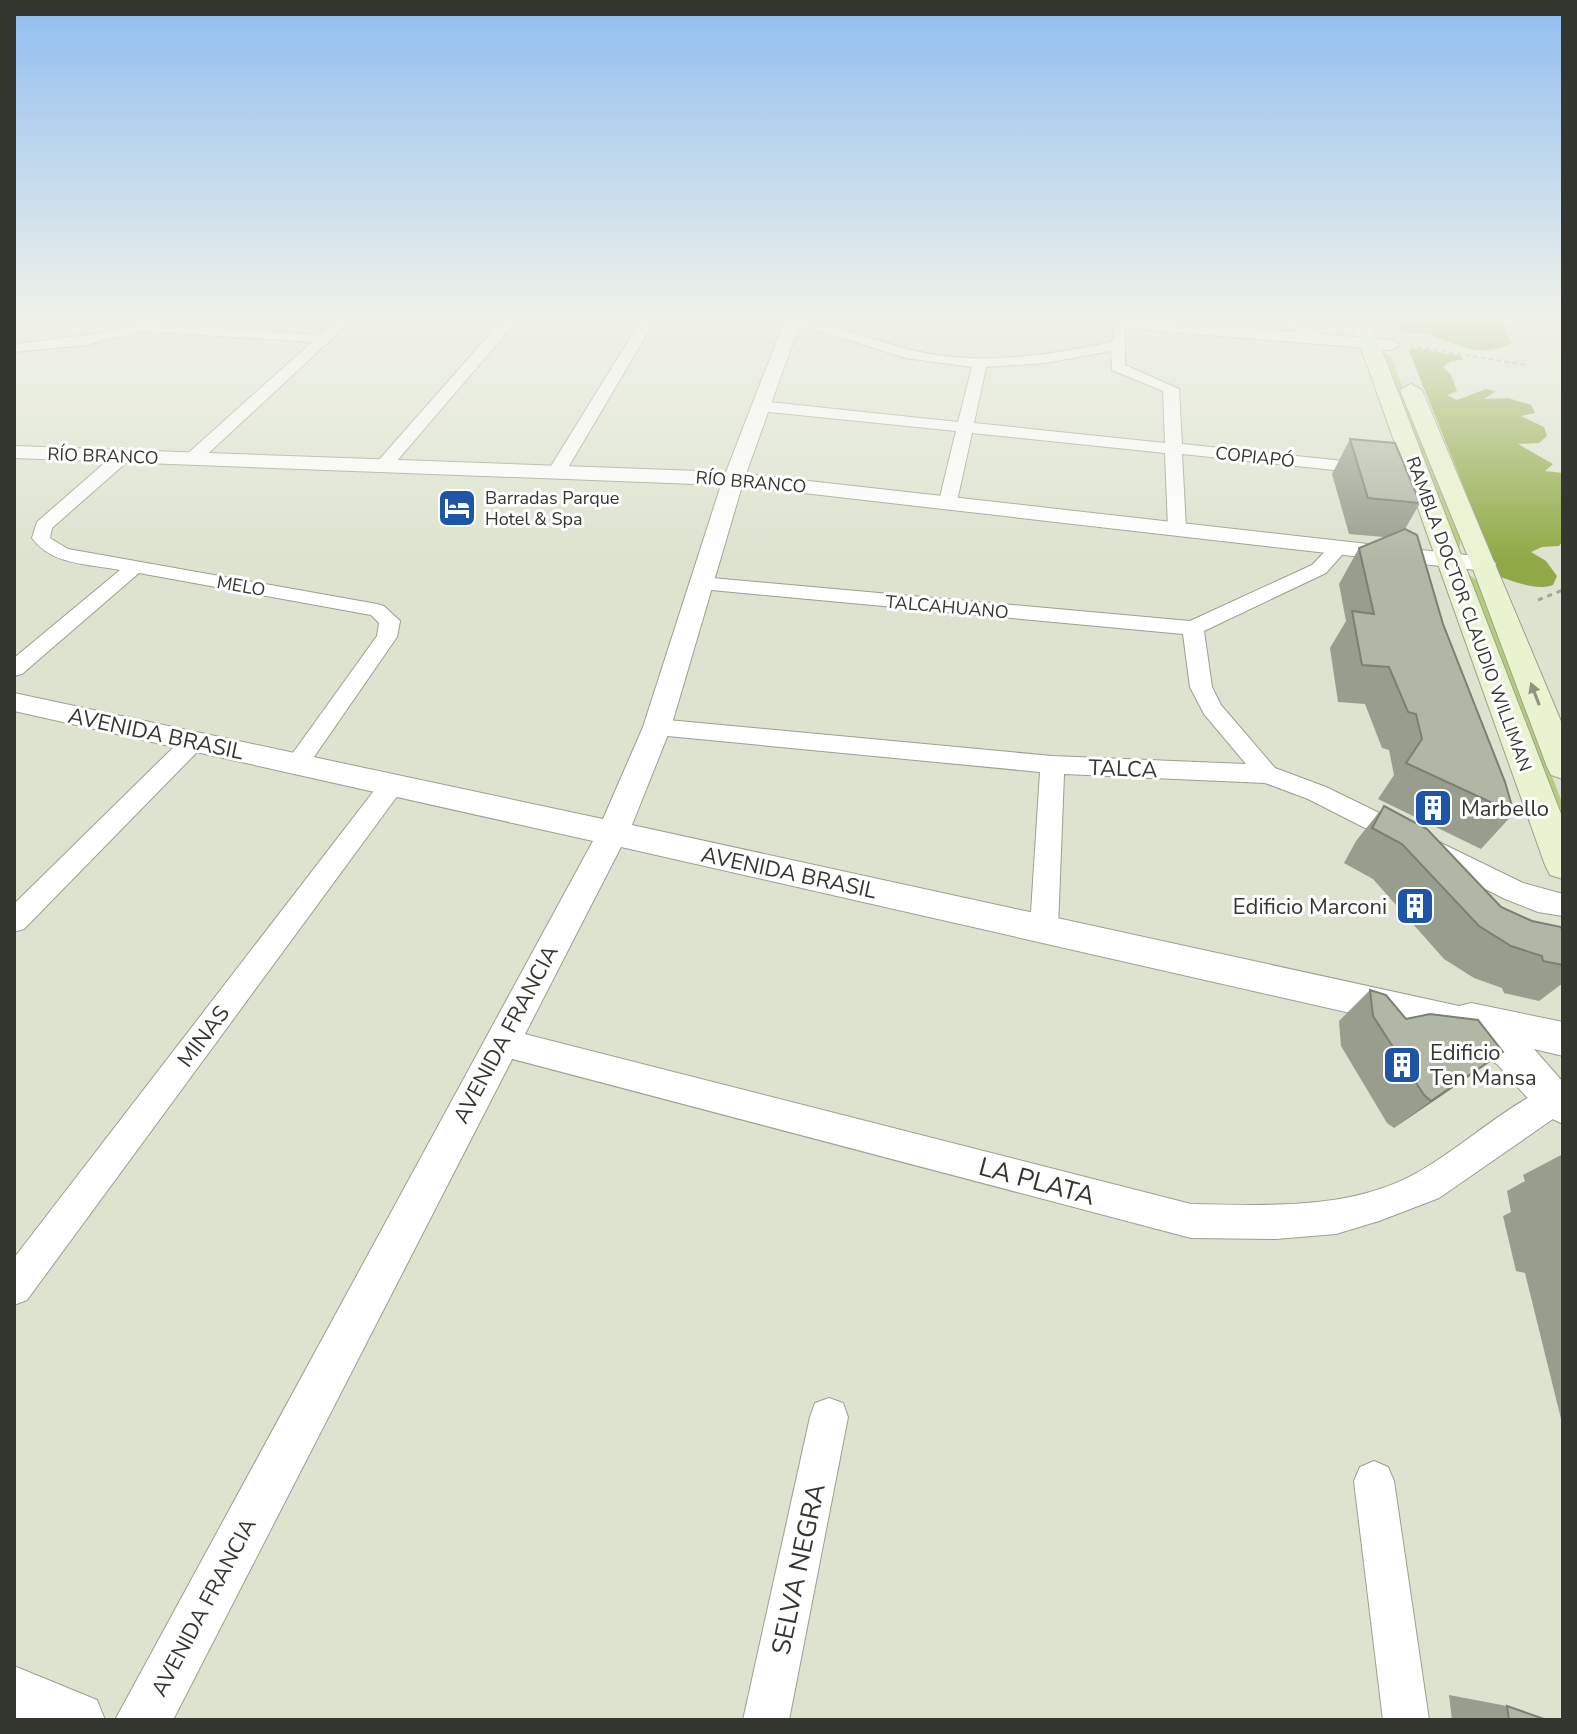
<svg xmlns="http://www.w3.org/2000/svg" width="1577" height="1734" font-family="'Nunito Sans',sans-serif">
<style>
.green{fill:#b5cd79}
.forest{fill:#90a946}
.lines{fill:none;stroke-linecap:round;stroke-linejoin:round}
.minor-casing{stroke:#9aa08e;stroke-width:2}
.tertiary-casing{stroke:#9aa08e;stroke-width:2}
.secondary-casing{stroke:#9aa08e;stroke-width:2}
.path-far1{stroke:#a1a697;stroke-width:2;stroke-dasharray:4 4;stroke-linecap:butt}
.path{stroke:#a1a697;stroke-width:3;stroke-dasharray:5 5;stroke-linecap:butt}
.minor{fill:#fff;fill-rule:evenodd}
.tertiary{fill:#fff;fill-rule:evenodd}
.secondary{fill:#eaf3cf;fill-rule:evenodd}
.wall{fill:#989d8e}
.shaded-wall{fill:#7c8074}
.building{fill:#b1b7a5;stroke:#7c8074;stroke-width:2}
.oneway{fill:#8f957f}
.labels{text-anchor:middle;stroke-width:6;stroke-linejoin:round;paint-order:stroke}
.far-street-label{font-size:18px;fill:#34372f;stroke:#fff}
.far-poi-label{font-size:18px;fill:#34372f;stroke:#fff;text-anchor:start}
.street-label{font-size:22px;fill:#34372f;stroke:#fff}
.poi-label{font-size:22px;fill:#34372f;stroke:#fff;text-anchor:start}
.near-street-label{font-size:26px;fill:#34372f;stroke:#fff}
</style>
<rect width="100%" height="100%" fill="#dde3cf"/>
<g class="green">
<path d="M1379 349 1391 357 1460 538V547L1455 546Z"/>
<path d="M1467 573 1477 581 1563 805V848Z"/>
</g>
<g class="forest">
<path d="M1394 317H1497L1509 327 1506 332 1512 343C1477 359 1465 346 1432 336 1422 333 1411 333 1400 332Z"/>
<path d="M1413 348 1461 356 1463 360 1451 361 1443 367 1451 375 1457 391 1447 395 1457 400 1486 389 1496 391 1484 399 1508 398 1531 405 1535 413 1521 416 1544 427 1547 436 1539 443 1518 444 1553 464 1545 471 1563 473V541L1559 546 1542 547 1531 552 1546 561 1557 576 1553 585C1535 591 1517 582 1500 577L1409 351Z"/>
</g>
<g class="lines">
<defs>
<g id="minor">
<path d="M149 317H159L161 320 157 324 320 335 340 317H355L198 463H186L184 459 186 455 312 342 142 331 86 345 14 352V344L104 333Z"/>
<path d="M505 317H520L390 469H378L376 465 378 461Z"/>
<path d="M643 317H657L566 471 563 475H551L548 471Z"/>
<path d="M1266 317H1285L1332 340 1330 343H1320Z"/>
<path d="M792 319C834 323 871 340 911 350 977 366 1046 356 1112 342L1115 328H1125V365L1179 389 1182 444 1372 464 1380 469 1372 474 1182 454 1186 528 1177 533 1168 528 1165 453 972 433 957 501 948 506 942 505 939 501 956 431 759 411 751 406 759 401 958 422 972 367 906 358 823 332 787 326 785 323ZM1111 351 1112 370 1163 391 1165 443 974 423 986 367 1045 363Z"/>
<path d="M122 452 128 453 130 457 128 461 52 528 50 538 68 549 377 604 384 606 400 621 397 637 305 770 297 772 289 770 285 764 377 636 379 623 371 615 139 573 22 674 14 676V658L120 570C89 564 51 565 32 538L37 522 116 453Z"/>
<path d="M1340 541 1349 547 1326 573 1204 631 1212 687 1221 705 1275 768 1326 787 1523 883 1563 894V916L1538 912 1505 899 1308 799 1265 783 1064 774 1058 928 1054 936 1044 939 1034 936 1030 928 1040 772 657 735 649 733 646 727 649 721 657 719 1052 756 1246 764 1204 714 1190 687 1183 634 701 589 691 583 701 577 1190 621 1312 565 1333 543Z"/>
<path d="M193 734 201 736 205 742 201 748 24 929 14 932V904L185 736Z"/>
<path d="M392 776 401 779 404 785 401 791 27 1300 14 1305V1258L383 779Z"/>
<path d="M501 1028 1191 1204C1266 1205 1352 1211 1420 1171 1464 1146 1507 1104 1554 1085L1563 1089V1112L1439 1198 1379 1221 1336 1234 1276 1239 1191 1238 501 1056 490 1052 486 1042 490 1032Z"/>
<path d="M829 1398 843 1403 848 1417 789 1720H743L810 1417 815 1403Z"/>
<path d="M1374 1461 1388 1467 1394 1481 1429 1720H1383L1354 1481 1360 1467Z"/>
</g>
<g id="tertiary">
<path d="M786 317H802L746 474 1484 557 1492 559 1496 564 1492 569 1484 571 742 486 671 727 632 825 1459 1006 1471 1003 1563 1022V1056L1534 1049 1563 1082V1124L1542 1114 1497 1064 1458 1043 1456 1037 621 847 173 1720H115L593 841 14 711V693L603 819 643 727 721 485 14 458V446L726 472Z"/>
<path d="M1041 317H1115L1391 340 1400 345 1391 350 1049 322Z"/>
<path d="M14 1666 97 1700 105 1720H14Z"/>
</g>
<g id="secondary">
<path d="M1350 317H1369L1563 819V879L1550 875 1545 865Z"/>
<path d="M1411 384 1422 390 1563 726V779L1551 775 1547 767 1471 564 1400 390Z"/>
</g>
</defs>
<use href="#minor" class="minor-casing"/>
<use href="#tertiary" class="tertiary-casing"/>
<use href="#secondary" class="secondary-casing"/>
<path class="path-far1" d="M1410 346 1526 365"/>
<path class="path" d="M1538 600 1563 590"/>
<use href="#minor" class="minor"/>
<use href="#tertiary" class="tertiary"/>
<use href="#secondary" class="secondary"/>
</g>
<g class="wall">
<path d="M1350 439 1420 503 1405 529 1443 624 1514 813 1481 849 1378 799 1394 775 1389 750 1382 748 1365 704 1338 702 1330 648 1346 621 1339 584 1359 548 1384 537 1349 534 1332 474Z"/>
<path d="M1384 806 1501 907 1532 921 1563 932V983L1539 1001 1504 993 1502 988 1474 978 1444 959 1373 879 1344 863 1356 841Z"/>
<path d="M1370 990 1406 1019 1503 1052 1394 1128 1387 1123 1341 1046 1339 1021Z"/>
<path d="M1563 1154V1427L1525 1273 1516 1271 1503 1216 1511 1212 1507 1191 1525 1181 1523 1175Z"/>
<path d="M1449 1695 1507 1706 1547 1720H1452Z"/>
</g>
<path class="shaded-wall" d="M1503 1052 1463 1081 1394 1128 1431 1101Z"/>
<g class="building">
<path d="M1350 439 1395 443 1420 503 1368 498Z"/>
<path d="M1405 529 1417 535 1443 624 1505 782 1514 813 1406 763 1422 739 1416 714 1408 712 1389 667 1362 665 1352 611 1374 614 1359 548Z"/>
<path d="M1384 806 1427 829 1501 907 1532 921 1561 927 1563 932V965L1543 961 1542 956 1511 946 1479 926 1402 844 1372 828Z"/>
<path d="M1370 990 1386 995 1406 1019 1430 1014 1478 1020 1503 1052 1431 1101 1424 1095 1373 1016Z"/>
<path d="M1507 1706 1547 1720H1509Z"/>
</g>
<defs><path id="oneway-solid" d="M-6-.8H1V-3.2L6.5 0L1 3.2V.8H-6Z" transform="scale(2)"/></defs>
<use class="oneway" href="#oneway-solid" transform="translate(1535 694) rotate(-111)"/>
<linearGradient id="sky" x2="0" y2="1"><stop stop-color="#8fbdf0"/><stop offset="0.57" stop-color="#f0f2e9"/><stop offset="1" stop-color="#f0f2e9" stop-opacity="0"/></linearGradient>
<rect width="1577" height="560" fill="url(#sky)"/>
<defs>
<symbol id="hotel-square" viewBox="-11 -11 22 22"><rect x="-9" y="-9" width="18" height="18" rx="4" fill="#1e55a7" stroke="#fff"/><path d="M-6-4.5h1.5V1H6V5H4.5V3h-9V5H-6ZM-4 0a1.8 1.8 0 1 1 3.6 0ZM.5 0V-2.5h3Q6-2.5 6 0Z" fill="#fff"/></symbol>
<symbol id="building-square" viewBox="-11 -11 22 22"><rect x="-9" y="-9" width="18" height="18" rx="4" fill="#1e55a7" stroke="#fff"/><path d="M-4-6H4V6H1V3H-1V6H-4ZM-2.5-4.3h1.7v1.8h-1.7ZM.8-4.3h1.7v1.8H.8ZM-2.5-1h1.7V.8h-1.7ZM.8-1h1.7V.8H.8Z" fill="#fff"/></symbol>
</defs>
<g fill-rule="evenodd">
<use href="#hotel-square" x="435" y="486" width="44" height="44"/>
<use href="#building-square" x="1411" y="786" width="44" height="44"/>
<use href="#building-square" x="1393" y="884" width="44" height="44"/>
<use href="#building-square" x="1380" y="1043" width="44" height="44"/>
</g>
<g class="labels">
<g class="far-street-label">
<text transform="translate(103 456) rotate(2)" y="6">RÍO BRANCO</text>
<text transform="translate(1255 457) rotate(6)" y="6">COPIAPÓ</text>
<text transform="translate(751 482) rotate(5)" y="6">RÍO BRANCO</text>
<text transform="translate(241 586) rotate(10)" y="6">MELO</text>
<text transform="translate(947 607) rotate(5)" y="6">TALCAHUANO</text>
<text transform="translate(1469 614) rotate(70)" y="6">RAMBLA DOCTOR CLAUDIO WILLIMAN</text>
</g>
<g class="far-poi-label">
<text x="485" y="504">Barradas Parque<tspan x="485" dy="21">Hotel &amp; Spa</tspan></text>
</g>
<g class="street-label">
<text transform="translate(156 733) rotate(12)" y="8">AVENIDA BRASIL</text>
<text transform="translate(1123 768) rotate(2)" y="8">TALCA</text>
<text transform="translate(789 872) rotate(12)" y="8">AVENIDA BRASIL</text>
<text transform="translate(505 1034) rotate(-62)" y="8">AVENIDA FRANCIA</text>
<text transform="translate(203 1036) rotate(-53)" y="8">MINAS</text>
<text transform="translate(203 1607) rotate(-62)" y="8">AVENIDA FRANCIA</text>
</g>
<g class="poi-label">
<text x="1461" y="816">Marbello</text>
<text x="1387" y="914" text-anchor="end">Edificio Marconi</text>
<text x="1430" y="1060">Edificio<tspan x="1430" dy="25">Ten Mansa</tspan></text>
</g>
<g class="near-street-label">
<text transform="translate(1037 1181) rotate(15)" y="9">LA PLATA</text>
<text transform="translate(798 1569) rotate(-78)" y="9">SELVA NEGRA</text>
</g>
</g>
<rect width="1577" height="1734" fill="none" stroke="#34372f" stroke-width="32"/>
</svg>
